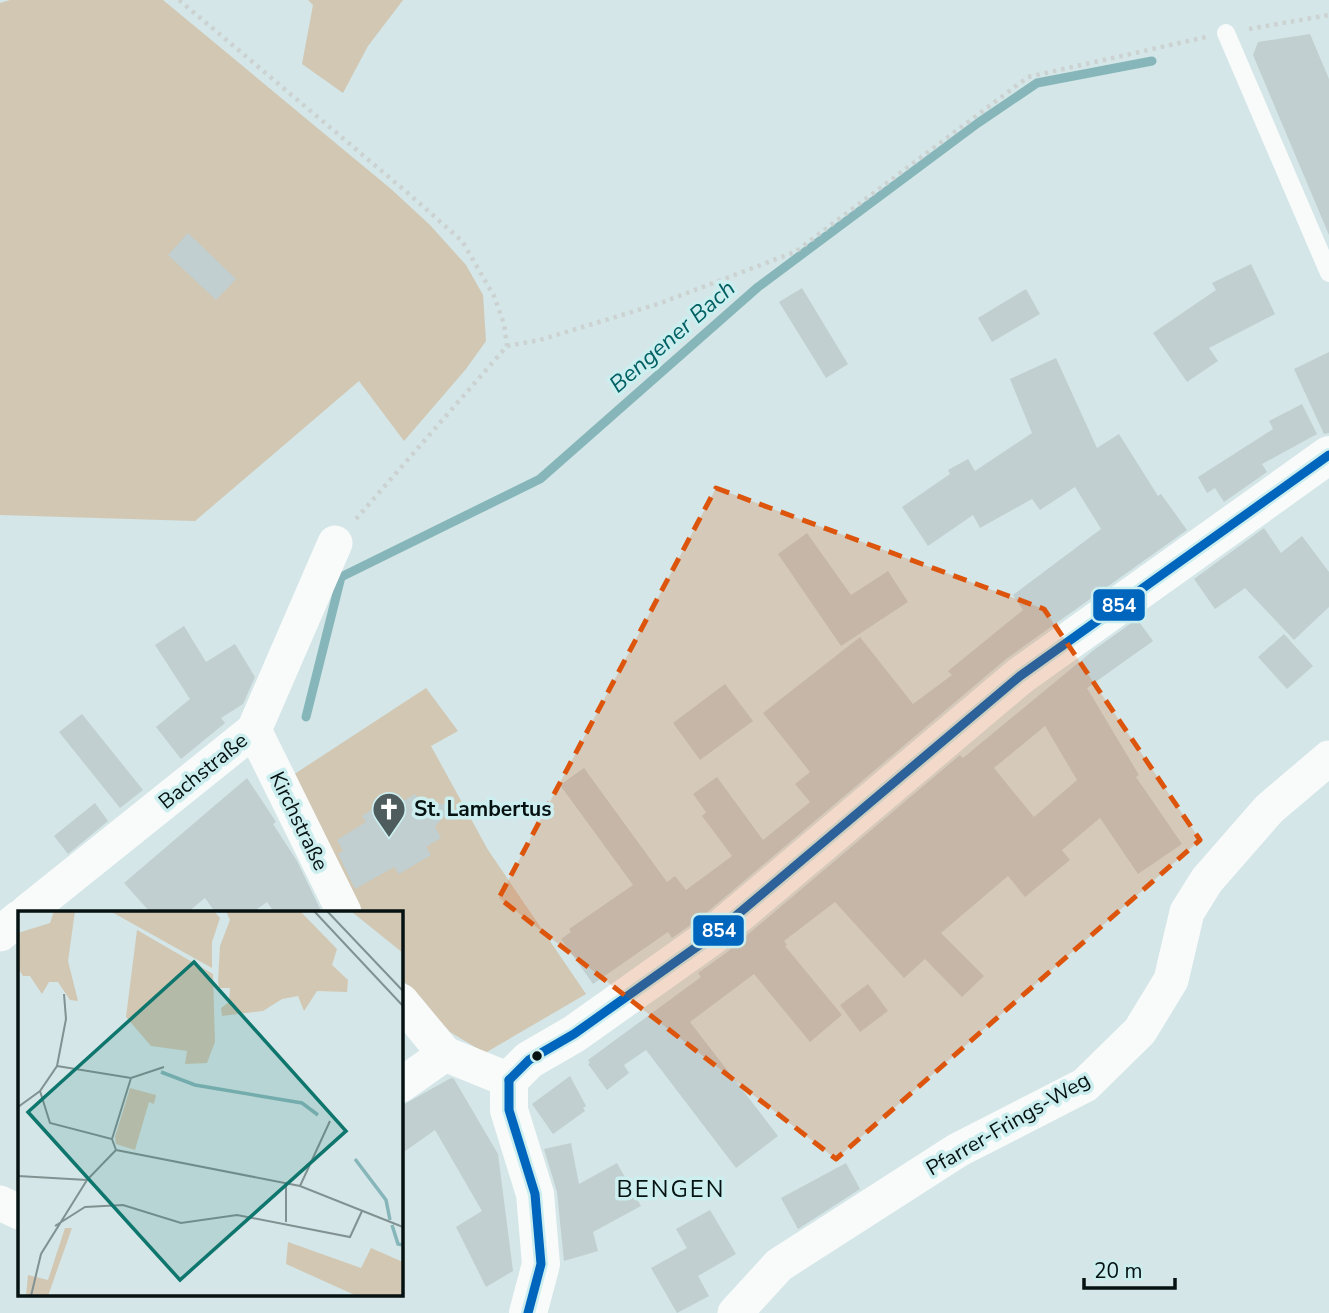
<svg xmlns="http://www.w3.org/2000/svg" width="1329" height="1313" font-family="'Nunito Sans',sans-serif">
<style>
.green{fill:#d1c7b3}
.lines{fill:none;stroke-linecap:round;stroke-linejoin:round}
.stream{stroke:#86b6b9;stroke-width:9}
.building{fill:#c1cfd0;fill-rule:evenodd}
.path{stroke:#ccd2d2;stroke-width:4.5;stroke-dasharray:3.5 5;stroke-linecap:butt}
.service{stroke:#f9fbfb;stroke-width:18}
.minor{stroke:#f9fbfb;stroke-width:35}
.tertiary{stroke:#f9fbfb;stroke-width:38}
.bus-1-casing{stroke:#cceeef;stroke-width:14}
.bus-1{stroke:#0065bd;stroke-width:9}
.marked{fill:#dd550c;fill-opacity:0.2;stroke:#dd550c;stroke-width:5;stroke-dasharray:14 9;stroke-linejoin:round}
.bus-dot{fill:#061212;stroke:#cceeef;stroke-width:2.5}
.labels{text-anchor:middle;stroke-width:7;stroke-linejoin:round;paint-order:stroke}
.street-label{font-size:21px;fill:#061212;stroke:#cceeef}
.poi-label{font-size:21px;font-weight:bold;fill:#061212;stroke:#cceeef;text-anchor:start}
.water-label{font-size:23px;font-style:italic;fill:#016063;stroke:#cceeef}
.quarter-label{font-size:24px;letter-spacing:2px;fill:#061212;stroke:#cceeef}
.inset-river{fill:none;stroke:#86b6b9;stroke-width:3.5}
.inset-road{fill:none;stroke:#829192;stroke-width:2}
.view{fill:#0f766e;fill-opacity:0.15;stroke:#0f766e;stroke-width:3.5}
.inset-edge{fill:none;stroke:#061212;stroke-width:3.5}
.line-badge{stroke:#cceeef;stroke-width:2.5}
.badge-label{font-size:19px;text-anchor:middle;font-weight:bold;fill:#fff}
</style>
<rect width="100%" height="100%" fill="#d4e6e7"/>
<g class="green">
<path d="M10 0H163L391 189 430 225 466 265 483 295 486 341 466 369 404 441 359 381 195 521 0 515V3Z"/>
<path d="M308 0H403L368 46 343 93 302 64 313 5Z"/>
<path d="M426 688 458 731 431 746 488 850 586 994 485 1053 450 1032 401 978V912H357L293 775Z"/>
</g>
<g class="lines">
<path class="stream" d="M306 717 341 577 540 479 758 287 978 123 1037 83 1152 61"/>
</g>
<g class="building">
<path d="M1310 34 1329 79V235L1253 55 1258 42Z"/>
<path d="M188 233 236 279 216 300 168 255Z"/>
<path d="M1251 264 1275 314 1209 348 1218 361 1187 382 1153 333 1216 290 1212 283Z"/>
<path d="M802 288 848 364 826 378 779 302Z"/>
<path d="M1026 289 1040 314 992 342 978 318Z"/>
<path d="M1329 352V433L1324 434 1294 369Z"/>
<path d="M1056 358 1097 448 1119 434 1158 496 1161 494 1187 530 1006 659 699 919 672 938 668 932 593 984 561 939 571 932 569 929 633 885 560 785 584 768 667 882 675 876 686 890 732 856 702 816 706 812 693 794 717 777 763 840 810 802 795 784 810 772 763 713 860 637 913 704 952 675 948 671 1023 610 1013 595 1101 529 1075 487 1040 510 1032 499 980 528 973 515 928 546 902 507 950 474 948 470 968 459 975 471 1032 433 1010 379Z"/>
<path d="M1302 404 1317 434 1262 464 1267 472 1224 502 1215 488 1207 493 1198 477 1273 429 1269 421Z"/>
<path d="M1264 528 1281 553 1302 536 1329 572V607L1294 640 1245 588 1215 609 1194 579Z"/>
<path d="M807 533 851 595 888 571 908 602 841 646 778 554Z"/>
<path d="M1137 619 1153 641 1087 688 1139 775 1136 777 1182 844 1138 874 1100 818 1062 850 1070 860 1025 897 1008 876 941 933 984 976 962 997 925 959 904 978 835 902 784 941 787 945 785 946 842 1015 810 1042 754 974 690 1022 778 1136 736 1168 646 1050 624 1065 629 1073 607 1090 588 1064 590 1063 588 1060 701 977 698 973 726 953 960 755 963 758 1095 649ZM1045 726 1077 780 1034 817 994 768Z"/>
<path d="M184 626 206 662 235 644 255 677 243 704 221 718 225 723 181 759 156 727 190 699 155 645Z"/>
<path d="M1284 634 1313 666 1287 689 1258 657Z"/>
<path d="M725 684 753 721 700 760 673 723Z"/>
<path d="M82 714 143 790 120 808 59 732Z"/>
<path d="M247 778 276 822 273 824 297 861 321 911 274 912 267 902 253 912H215L205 898 188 912H150L124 883Z"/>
<path d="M415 794 422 805 455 803 435 827 441 838 426 847 431 855 399 874 394 867 355 889 338 854 343 851 337 840 366 822 362 816 393 796 398 804Z"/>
<path d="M95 803 108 821 68 854 54 836Z"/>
<path d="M868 984 888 1011 860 1032 840 1005Z"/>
<path d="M570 1076 586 1106 583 1108 585 1111 553 1134 532 1104Z"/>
<path d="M451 1078 454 1079 498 1154 513 1271 486 1287 456 1227 482 1211 435 1130 401 1154V1106Z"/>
<path d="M571 1143 579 1184 617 1163 641 1206 593 1232 598 1251 564 1261 557 1192 544 1149Z"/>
<path d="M846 1163 860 1189 798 1229 781 1198Z"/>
<path d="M710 1210 736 1254 698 1276 709 1296 677 1313 651 1268 687 1248 676 1229Z"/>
</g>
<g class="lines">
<g class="path">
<path d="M179 0 409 194 462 241 494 296 504 324 507 346"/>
<path d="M1249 29 1329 15"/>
<path d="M356 519 507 346 540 340 658 304 795 252 1028 77 1206 37"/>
</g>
<path class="service" d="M1226 33 1329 273"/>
<g class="minor">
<path d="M254 730 344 912"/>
<path d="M27 912 254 730 335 543"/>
<path d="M0 934 19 918"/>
<path d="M401 1001 445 1054"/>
<path d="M401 1085 445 1054 509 1080"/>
<path d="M0 1203 19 1212"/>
<path d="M735 1313 779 1265 958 1150 1085 1085 1140 1031 1171 980 1187 912 1207 880 1269 809 1329 758"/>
</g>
<path class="tertiary" d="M528 1313 541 1264 535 1194 509 1110V1080L529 1060 574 1034 712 936 1020 676 1329 455"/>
<defs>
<g id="bus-1">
<path d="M509 1080 529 1060 574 1034 712 936 1020 676 1329 455"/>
<path d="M509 1080V1110L535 1194 541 1264 528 1313"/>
</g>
</defs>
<use href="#bus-1" class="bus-1-casing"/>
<use href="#bus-1" class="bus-1"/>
</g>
<path class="marked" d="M716 488 1044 609 1200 840 836 1159 499 898Z"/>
<defs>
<symbol id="church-pin" viewBox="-11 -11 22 30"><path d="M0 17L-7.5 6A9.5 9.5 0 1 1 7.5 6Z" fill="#4e5c5d" stroke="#cceeef"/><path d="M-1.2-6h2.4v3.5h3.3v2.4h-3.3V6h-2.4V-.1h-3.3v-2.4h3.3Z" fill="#fff"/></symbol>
</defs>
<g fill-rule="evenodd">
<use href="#church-pin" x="370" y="790" width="38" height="52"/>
</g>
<circle class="bus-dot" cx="537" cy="1056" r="6"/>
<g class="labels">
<g class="street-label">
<text transform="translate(203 771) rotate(-39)" y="7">Bachstraße</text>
<text transform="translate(299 821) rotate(64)" y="7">Kirchstraße</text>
<text transform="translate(1008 1124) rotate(-30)" y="7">Pfarrer-Frings-Weg</text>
</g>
<g class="poi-label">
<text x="414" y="816">St. Lambertus</text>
</g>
<g class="water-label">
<text transform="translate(672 336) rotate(-41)" y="8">Bengener Bach</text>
</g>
<g class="quarter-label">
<text x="671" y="1197">BENGEN</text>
</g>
</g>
<g transform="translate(18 911)">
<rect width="385" height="385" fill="#d4e6e7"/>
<path d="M36 0H57L50 50 60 90 52 89 40 71H31L24 83 12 65H5L0 57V22L32 12ZM92 0H196L202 7 194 31V57ZM208 0H282L319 38 314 54 330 69 329 81 299 80 286 100 280 85 264 88 245 100 204 105 203 97 211 91 212 77H201L200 70 202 35 212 9ZM385 0V42L334 1V0ZM119 19 195 63 197 131 189 152 167 153 169 140 133 135 108 106ZM112 177 138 184 136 193 131 191 117 239 98 233 97 226ZM47 317H54L30 385H8L10 364 30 369ZM270 331 343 357 353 337 385 351V385H339L268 353Z" fill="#d1c7b3"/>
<path class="inset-river" d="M143 161 177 174 284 192 300 204M337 248 368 289 372 309M374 314 380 333 385 334"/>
<path class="inset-road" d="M296 0 385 95M309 0 385 80M39 155 113 167 146 156M22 180 32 212 94 228 98 239M0 196 22 180 39 155 48 108 46 83M94 228 113 167M98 239 282 275 385 316M0 265 69 269 98 239M282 275 312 210M268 311V271M37 315 67 296 105 294 163 312 219 304 332 326 344 300M13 385 23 343 69 269"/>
<path class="view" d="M176 51 328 220 162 369 10 201Z"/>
<rect width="385" height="385" class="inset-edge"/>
</g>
<g class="line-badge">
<rect x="1092" y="588" width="54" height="34" rx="7" fill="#0065bd"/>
<rect x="692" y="914" width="53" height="33" rx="7" fill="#0065bd"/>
</g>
<g class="badge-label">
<text x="1119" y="612">854</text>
<text x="719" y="937">854</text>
</g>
<path d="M1084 1278v10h91v-10" fill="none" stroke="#061212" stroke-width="3.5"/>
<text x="1094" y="1278" font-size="21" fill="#061212" stroke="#cceeef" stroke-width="5" paint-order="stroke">20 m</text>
</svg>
